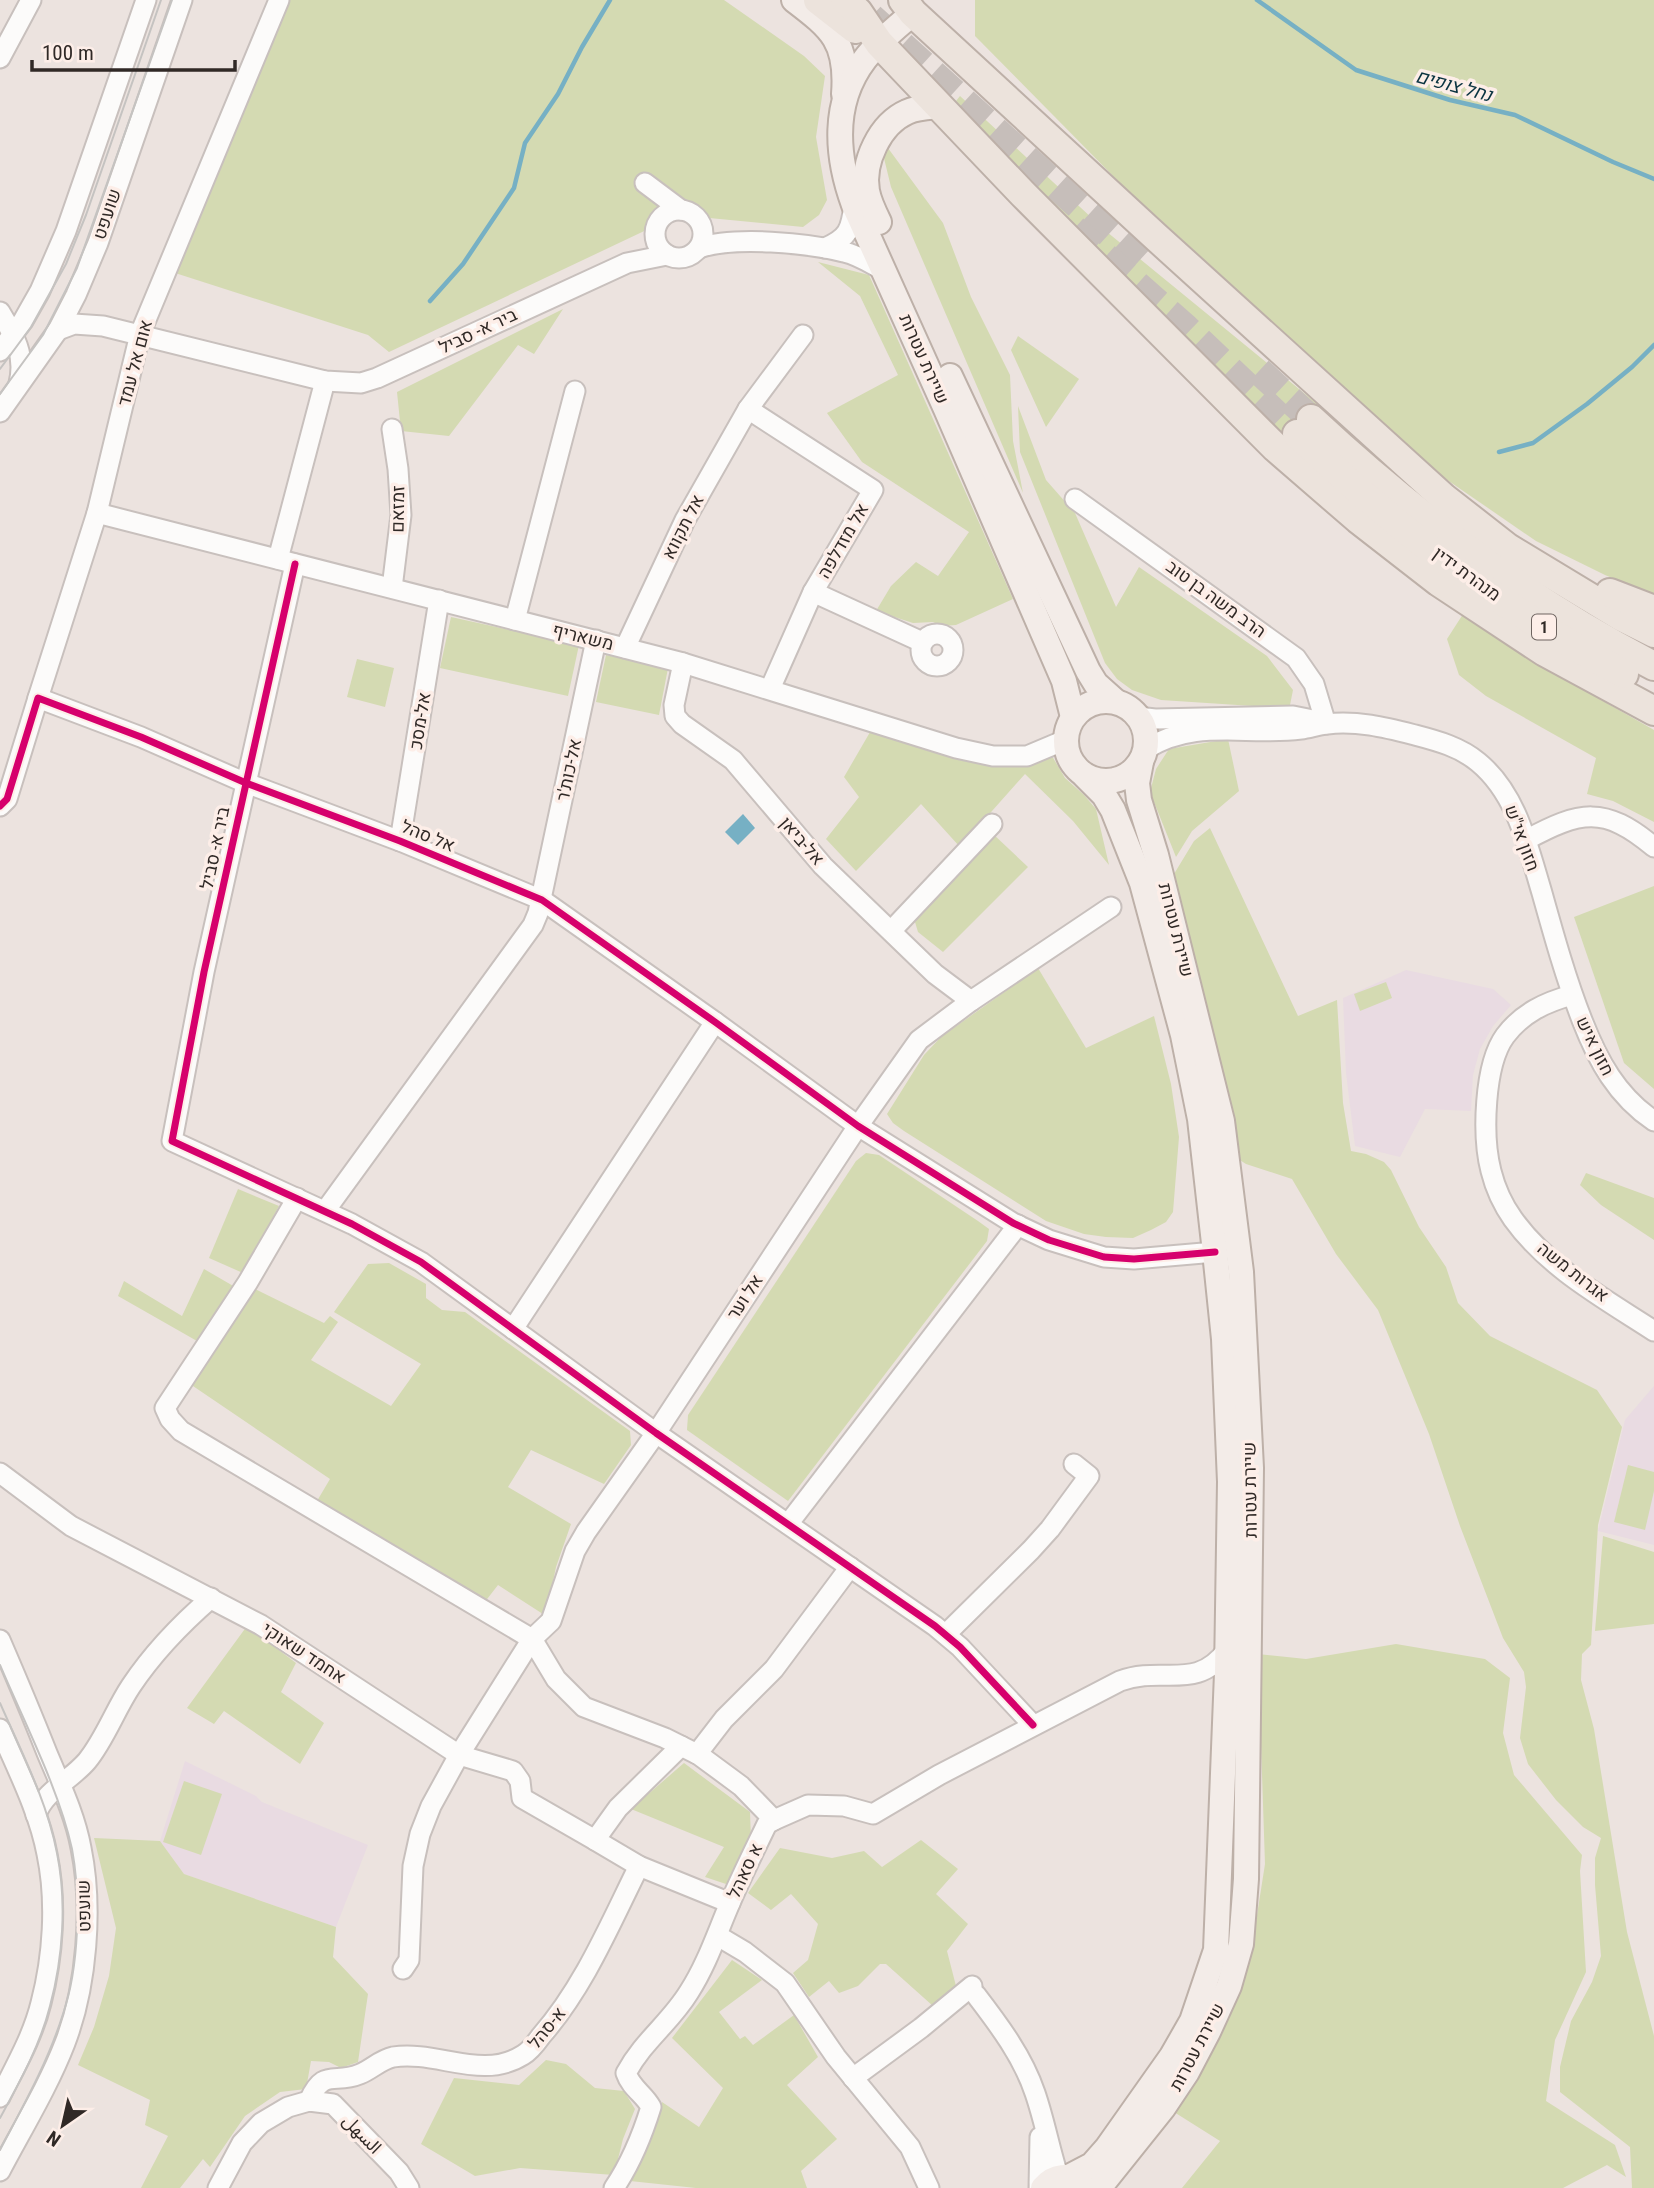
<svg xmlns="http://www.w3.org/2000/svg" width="1654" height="2188" font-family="'Roboto Condensed','Noto Sans Arabic',Heebo,sans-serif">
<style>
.education{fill:#e9dbe2}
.green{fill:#d4dab2}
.water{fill:#76b0c4}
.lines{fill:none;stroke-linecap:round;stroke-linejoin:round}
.stream{stroke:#76b0c4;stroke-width:4.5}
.highway-tunnel{stroke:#c6beba;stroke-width:28;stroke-dasharray:28 14;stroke-linecap:butt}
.minor-casing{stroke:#c8c0bd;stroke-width:23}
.major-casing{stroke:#bdb0a8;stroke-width:28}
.highway-casing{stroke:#bdb0a8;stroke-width:32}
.minor{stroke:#fcfbfa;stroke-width:19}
.major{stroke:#f3ece8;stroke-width:24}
.highway{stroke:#ece3dc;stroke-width:28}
.tram{stroke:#c5c3c1;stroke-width:2}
.cycleway-casing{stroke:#fdeee8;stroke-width:11}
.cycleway{stroke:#d6006c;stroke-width:7}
.labels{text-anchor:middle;stroke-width:7;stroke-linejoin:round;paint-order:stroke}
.shield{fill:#fdeee8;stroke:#6e6460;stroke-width:2}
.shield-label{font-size:16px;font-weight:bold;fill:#302926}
.street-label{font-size:18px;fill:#302926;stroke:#fdeee8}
.water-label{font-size:19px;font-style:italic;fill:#0a3340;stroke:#fdeee8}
</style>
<rect width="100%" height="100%" fill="#ece3df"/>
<g class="education">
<path d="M1406 970 1493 989 1511 1005 1493 1026 1480 1049 1473 1075 1471 1111 1425 1109 1400 1157 1355 1146 1346 1073 1343 998Z"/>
<path d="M1654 1386V1545L1598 1531 1625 1420Z"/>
<path d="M185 1761 256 1796 262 1802 368 1845 336 1927 184 1874 160 1841Z"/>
</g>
<g class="green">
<path d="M287 0H724L804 56 825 76 816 137 827 200 819 215 803 227 678 215 389 352 368 335 172 272Z"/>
<path d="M975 0H1654V595L1605 575 1536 541 1440 475 1118 181 975 36Z"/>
<path d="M960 96 1107 232 1321 407 1285 440C1173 329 1062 217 956 101Z"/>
<path d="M885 144 943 223 971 297 1010 375 1013 441 1023 493 891 187 883 154Z"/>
<path d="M818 262 869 275 1013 599 956 625 941 626 933 622 913 623 876 611 891 586 916 562 938 576 969 532 862 462 827 413 898 375 860 296Z"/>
<path d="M563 309 534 354 518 345 449 436 401 431 397 392Z"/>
<path d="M1018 336 1079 379 1046 427 1011 350Z"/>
<path d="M1018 406 1046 480 1075 513 1116 607 1139 567 1267 656 1293 690 1290 705 1285 708 1161 700 1132 690 1117 679 1105 663 1020 452Z"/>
<path d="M1465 611 1517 652 1654 730V822L1613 801 1587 794 1596 758 1486 696 1459 675 1447 639Z"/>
<path d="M451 617 579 645 568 696 440 668Z"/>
<path d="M606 655 668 668 659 715 596 702Z"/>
<path d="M357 659 394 668 385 707 347 697Z"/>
<path d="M873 727 1000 760 1052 756 1065 778 1084 795 1096 809 1109 865 1073 821 1025 774 960 847 921 804 856 871 826 839 859 797 844 777Z"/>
<path d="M1228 739 1239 791 1192 831 1176 857 1150 792 1156 769 1169 749Z"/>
<path d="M1210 828 1298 1016 1337 1000 1343 1103 1351 1151 1366 1154 1384 1162 1391 1170 1419 1227 1446 1267 1458 1303 1490 1336 1597 1390 1622 1427 1598 1525 1591 1645 1582 1654 1581 1680 1594 1729 1627 1932 1654 2036V2188H1632L1630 2147 1560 2092V2067L1571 2021 1592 1982 1601 1956 1595 1885V1858L1601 1838 1583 1827 1556 1800 1528 1764 1520 1738 1526 1687 1524 1672 1503 1638 1460 1526 1429 1434 1378 1310 1336 1254 1292 1179 1246 1164 1232 1155 1174 874 1194 841Z"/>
<path d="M992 833 1028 867 943 952 918 932 915 922 919 913Z"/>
<path d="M1654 886V1089L1624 1063 1574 917Z"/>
<path d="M1038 968 1086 1048 1154 1016 1171 1084 1179 1137 1173 1212 1166 1222 1151 1230 1133 1238 1106 1237 1084 1234 1046 1221 904 1131 893 1123 887 1114 924 1055 941 1037Z"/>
<path d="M1386 982 1392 998 1360 1011 1354 994Z"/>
<path d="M866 1153 879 1155 978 1221 989 1229 987 1241 788 1501 687 1430 688 1415 856 1161Z"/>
<path d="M1586 1173 1654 1198V1240L1601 1205 1580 1185Z"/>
<path d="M238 1189 279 1206 243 1273 209 1258Z"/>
<path d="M389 1263 426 1284V1298L442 1310 465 1312 630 1431 631 1445 604 1484 531 1450 508 1487 571 1524 556 1567 546 1616 498 1585 484 1603 317 1501 330 1479 190 1384 253 1288 324 1323 330 1316 338 1322 311 1360 391 1406 421 1364 334 1312 368 1264Z"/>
<path d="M204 1269 235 1287 197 1341 118 1296 124 1281 182 1316Z"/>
<path d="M1628 1465 1654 1472V1491L1645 1530 1614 1522Z"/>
<path d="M1603 1536 1654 1552V1624L1595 1631Z"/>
<path d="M247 1626 296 1663 281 1692 324 1723 300 1764 224 1711 214 1724 187 1708Z"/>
<path d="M1396 1644 1485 1659 1510 1678 1503 1733 1514 1775 1582 1855 1580 1871 1586 1972 1555 2040 1546 2101 1615 2145 1626 2177 1607 2165 1563 2188H1182L1220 2141 1174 2112 1252 1947 1265 1864 1258 1654 1306 1659Z"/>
<path d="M684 1763 750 1812 751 1839 729 1885 705 1877 724 1847 631 1809Z"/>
<path d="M184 1781 222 1794 201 1855 163 1842Z"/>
<path d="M94 1838 160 1841 184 1874 336 1927 333 1957 368 1994 358 2062 341 2068 329 2062 311 2061 306 2089 280 2092 245 2116 210 2167 203 2159 180 2188H141L168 2136 145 2125 150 2100 78 2065 94 2027 109 1976 116 1928Z"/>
<path d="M921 1840 958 1869 936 1894 968 1924 947 1951 956 1986 933 2006 886 1964H880L858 1986 839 1993 829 1981 809 1997 793 1973 808 1960 818 1924 791 1894 771 1910 748 1893 780 1848 832 1858 864 1851 882 1867Z"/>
<path d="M732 1960 762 1980 719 2012 740 2039 745 2036 753 2045 794 2015 818 2057 787 2085 837 2139 801 2171 807 2188H696L630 2181 656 2125 662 2102 699 2127 723 2088 672 2038Z"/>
<path d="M546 2060 566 2064 595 2088 624 2091 635 2109 623 2139 614 2175 520 2168 475 2176 421 2144 454 2078 519 2085Z"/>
</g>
<path class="water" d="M743 814 755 828 738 845 725 832Z"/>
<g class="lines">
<g class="stream">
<path d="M1257 0 1356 70 1450 100 1515 115 1613 162 1654 179"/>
<path d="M430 301 463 264 514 188 525 143 558 94 582 47 610 0"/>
<path d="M1499 452 1533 443 1587 404 1632 367 1654 345"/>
</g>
<g class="highway-tunnel">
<path d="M871 17 1139 261"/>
<path d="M1074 229 1186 328 1297 434"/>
<path d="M1259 371 1311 419"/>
</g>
<defs>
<g id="minor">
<path d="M0 58 31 0"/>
<path d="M645 183 681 210"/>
<circle cx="679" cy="234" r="24"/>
<path d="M699 248C734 236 808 243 844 252 858 255 870 263 883 270"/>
<path d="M825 248C848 238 851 230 854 205"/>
<path d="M0 312C14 335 26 355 19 383"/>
<path d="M58 330 74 324 103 326 325 381 361 383 377 378 627 263 667 255"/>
<path d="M0 351 23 321 40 291 66 231 146 0"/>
<path d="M748 409 873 490 813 592 770 689"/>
<path d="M0 412 58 330 76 295 98 243 182 0"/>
<path d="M392 429 398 469 401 515 392 588"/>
<path d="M1075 499 1296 658 1314 684 1326 724"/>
<path d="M97 513 683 663 956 748 993 756H1027L1065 740"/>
<path d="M278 559 325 381"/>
<path d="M295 564 204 972 172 1141 352 1224 421 1262 656 1433 935 1626 960 1647 1033 1725"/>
<path d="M813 592 922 642"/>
<path d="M515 620 575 391"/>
<circle cx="937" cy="650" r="16"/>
<path d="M625 648 685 520 748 409 803 335"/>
<path d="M683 663 674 705 675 716 682 724 733 760 823 866 935 974 971 1001"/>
<path d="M38 698 97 513 140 334 279 0"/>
<path d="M1138 717 1155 719 1293 716 1318 721"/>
<path d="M1146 749C1196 718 1245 736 1301 729 1309 728 1318 725 1327 724 1356 720 1387 728 1415 735 1438 741 1460 747 1478 762 1517 794 1528 847 1542 893 1554 936 1566 979 1582 1020 1598 1061 1617 1096 1654 1121"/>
<path d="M0 806 7 799 38 698 141 737 246 783 400 841 542 900 715 1022 858 1126 1013 1223 1049 1240 1104 1257 1134 1259 1215 1252"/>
<path d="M1526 840C1580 811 1604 805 1654 847"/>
<path d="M400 841 439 600"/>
<path d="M891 931 992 824"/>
<path d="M1572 995C1546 1002 1522 1013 1505 1036 1484 1065 1482 1136 1491 1171 1495 1187 1503 1205 1513 1219 1548 1268 1605 1299 1654 1331"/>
<path d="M297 1198 248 1282 165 1408 170 1419 181 1431 532 1639 556 1679 584 1707 665 1738 699 1755 741 1786 774 1820 767 1824C754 1851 741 1877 730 1903 717 1933 707 1964 689 1992 670 2023 644 2040 626 2073 631 2088 644 2094 651 2107 642 2136 631 2163 614 2188"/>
<path d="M325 1211 533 925 538 913 596 640"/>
<path d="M513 1329 715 1022"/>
<path d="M0 1473 71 1526 261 1625 459 1755 513 1771 520 1781 522 1798 595 1840"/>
<path d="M788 1524 1018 1225"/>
<path d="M946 1634 1031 1550 1050 1529 1089 1476 1074 1464"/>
<path d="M0 1640C16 1677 32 1715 47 1753 60 1784 75 1815 81 1848 93 1907 87 1986 65 2043 48 2087 22 2129 0 2171"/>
<path d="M0 1729C17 1769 39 1811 47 1854 57 1902 53 1957 41 2003 33 2036 15 2067 0 2097"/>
<path d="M681 1746 618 1808 595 1840 639 1866 730 1903"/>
<path d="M697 1754 724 1719 774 1669 850 1567"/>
<path d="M36 1815C44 1791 71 1780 87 1761 105 1739 115 1710 131 1686 153 1653 181 1624 211 1598"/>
<path d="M774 1820 808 1805 844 1806 873 1814 939 1775 1120 1681C1163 1665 1196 1692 1227 1650"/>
<path d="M718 1936 745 1952 785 1983 836 2057 910 2147 929 2188"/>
<path d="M403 1969 409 1960 413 1866 420 1834 431 1806 459 1755 532 1639 551 1621 575 1551 586 1532 656 1433 858 1126 919 1040 971 1001 1111 907"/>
<path d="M976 1995C999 2025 1023 2057 1035 2093 1044 2119 1049 2146 1057 2172L1062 2177"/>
<path d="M853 2078 921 2028 972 1986"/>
<path d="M309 2101C324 2067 334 2085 360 2074 372 2069 380 2060 393 2057 437 2050 482 2081 523 2055 530 2051 536 2043 541 2036 584 1987 610 1924 639 1866"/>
<path d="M218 2188 242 2143 261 2123 288 2107 309 2101 333 2104 399 2172 409 2188"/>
<path d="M1039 2188 1040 2137"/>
</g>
<g id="major">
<path d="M794 0C832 29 848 42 844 94"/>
<path d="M913 13C897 27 879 41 865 59 832 102 836 156 854 205L946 409 1064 681 1073 717"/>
<path d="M879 222C874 212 869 202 867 191 862 162 880 124 907 112 917 107 930 107 940 106"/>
<path d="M950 376 1088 671 1096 684 1115 701"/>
<circle cx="1106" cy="741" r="40"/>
<path d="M1069 2177 1092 2165 1107 2148 1172 2056 1192 2021 1216 1950 1227 1673 1230 1482 1224 1339 1215 1252 1200 1119 1183 1035 1142 883 1113 810 1104 795 1085 776"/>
<path d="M1043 2188C1054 2175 1069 2173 1082 2185"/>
<path d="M1099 2188 1163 2108 1187 2072 1208 2032 1229 1986 1241 1944 1246 1879 1251 1468 1241 1272 1222 1121 1156 855 1139 800 1137 783 1141 762"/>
</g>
<g id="highway">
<path d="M818 0 855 29"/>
<path d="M845 0 858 12 879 43 1023 194 1276 448 1358 519 1439 582 1545 652 1654 711"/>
<path d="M903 0 913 13 1155 236 1444 498 1508 548 1622 617 1654 633"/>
<path d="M1311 419C1415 516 1528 601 1654 666"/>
<path d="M1297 434C1394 527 1504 611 1624 674"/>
<path d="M1610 593 1654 610"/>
</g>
</defs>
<use href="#minor" class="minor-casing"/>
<use href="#major" class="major-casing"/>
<use href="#highway" class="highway-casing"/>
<use href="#minor" class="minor"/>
<use href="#major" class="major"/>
<use href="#highway" class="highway"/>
<g class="tram">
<path d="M0 369 31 327 66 264 86 215 161 0"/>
<path d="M0 394 43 335 77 268 172 0"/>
<path d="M0 1665C24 1722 59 1789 72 1849 81 1898 79 1967 63 2014 48 2062 23 2106 0 2150"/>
<path d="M0 1703C21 1751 47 1801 57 1853 67 1902 63 1958 50 2006 40 2046 19 2083 0 2118"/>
</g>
<defs>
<g id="cycleway">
<path d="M295 564 204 972 172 1141 352 1224 421 1262 656 1433 935 1626 960 1647 1033 1725"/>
<path d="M0 806 7 799 38 698 141 737 246 783 400 841 542 900 715 1022 858 1126 1013 1223 1049 1240 1104 1257 1134 1259 1215 1252"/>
</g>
</defs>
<use href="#cycleway" class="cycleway-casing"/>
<use href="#cycleway" class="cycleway"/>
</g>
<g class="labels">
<rect class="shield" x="1532" y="614.5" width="24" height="25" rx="5"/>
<g class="shield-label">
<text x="1544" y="633">1</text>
</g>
<g class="street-label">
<text transform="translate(107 214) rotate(-71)" y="6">שועפט</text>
<text transform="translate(478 331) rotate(-25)" y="6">ביר א- סביל</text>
<text transform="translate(924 359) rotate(66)" y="6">שיירת עטרות</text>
<text transform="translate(135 363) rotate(-75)" y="6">אום אל עמד</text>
<text transform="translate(398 509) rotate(-89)" y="6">זמזאם</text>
<text transform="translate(683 527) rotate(-63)" y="6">אל תקווא</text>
<text transform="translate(843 541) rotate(-60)" y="6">אל מזדלפה</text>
<text transform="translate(1467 574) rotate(36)" y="6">מנהרת ידין</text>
<text transform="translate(1216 599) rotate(36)" y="6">הרב משה בן טוב</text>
<text transform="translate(583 637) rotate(14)" y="6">משאריף</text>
<text transform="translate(420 721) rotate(-81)" y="6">אל-מסכ</text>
<text transform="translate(569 770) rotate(-78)" y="6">אל-כות'ר</text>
<text transform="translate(428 836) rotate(22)" y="6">אל סהל</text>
<text transform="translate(1522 838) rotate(70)" y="6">חזון אי"ש</text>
<text transform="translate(802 841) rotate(49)" y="6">אל-ביאן</text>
<text transform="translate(215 848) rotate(-78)" y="6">ביר א- סביל</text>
<text transform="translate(1176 930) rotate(76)" y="6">שיירת עטרות</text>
<text transform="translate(1595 1046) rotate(64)" y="6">חזון איש</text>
<text transform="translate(1573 1272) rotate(38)" y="6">אגרות משה</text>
<text transform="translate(745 1297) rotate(-57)" y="6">אל וער</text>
<text transform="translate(1250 1490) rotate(-91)" y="6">שיירת עטרות</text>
<text transform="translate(304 1653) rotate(33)" y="6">אחמד שאוקי</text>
<text transform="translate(745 1871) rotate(-65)" y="6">א סאהל</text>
<text transform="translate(84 1906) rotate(-91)" y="6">שועפט</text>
<text transform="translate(547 2028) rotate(-51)" y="6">א-סהל</text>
<text transform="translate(1197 2047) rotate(-62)" y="6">שיירת עטרות</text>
<text transform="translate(362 2134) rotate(46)" y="6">السهل</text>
</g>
<g class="water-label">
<text transform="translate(1454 85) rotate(15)" y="7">נחל צופים</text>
</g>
</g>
<g transform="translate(63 2125) rotate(214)" stroke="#fdeee8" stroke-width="5" paint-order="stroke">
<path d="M0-5L12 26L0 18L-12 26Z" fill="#302926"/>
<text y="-10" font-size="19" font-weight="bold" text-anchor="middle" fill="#302926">N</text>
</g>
<path d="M32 60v10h203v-10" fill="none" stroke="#302926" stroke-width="3.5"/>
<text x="42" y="60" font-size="21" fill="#302926" stroke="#fdeee8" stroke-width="5" paint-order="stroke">100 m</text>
</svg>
